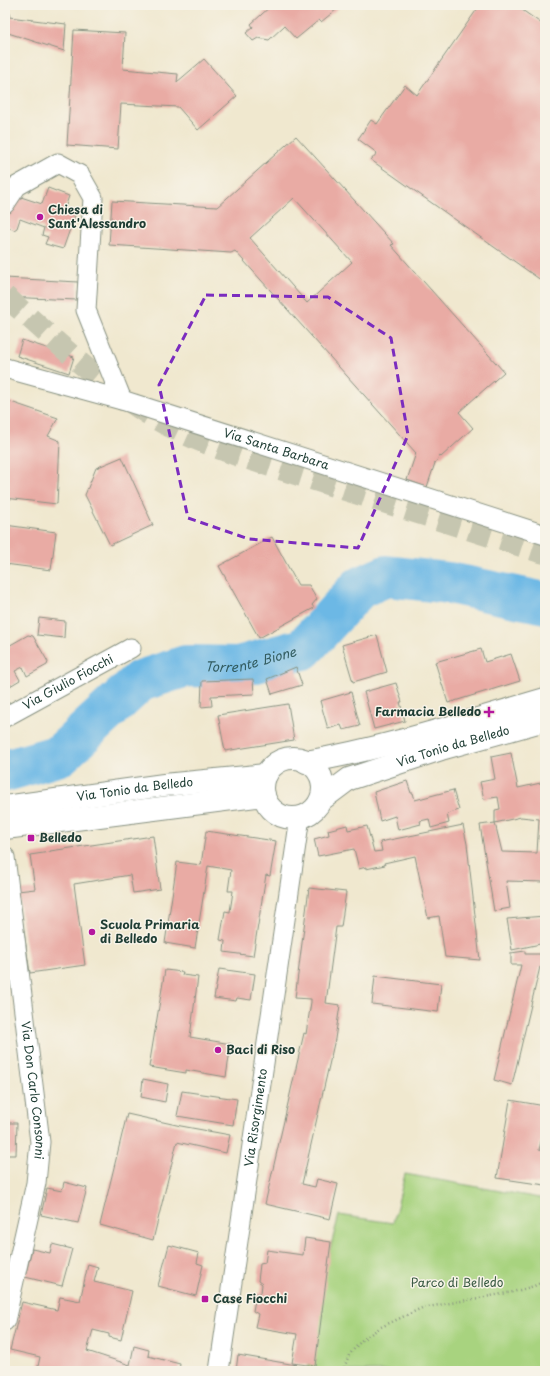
<svg xmlns="http://www.w3.org/2000/svg" width="550" height="1376" font-family="'Playpen Sans',sans-serif">
<style>
.green{fill:#a8d37f;stroke:#64885a}
.lines{fill:none;stroke-linecap:round;stroke-linejoin:round}
.river{stroke:#6cb8e5;stroke-width:42}
.building{fill:#e9aba4;fill-rule:evenodd}
.highway-tunnel{stroke:#c6c6b0;stroke-width:22;stroke-dasharray:22 11;stroke-linecap:butt}
.street-casing{stroke:#889282;stroke-width:21}
.secondary-casing{stroke:#889282;stroke-width:24}
.path{stroke:#889282;stroke-width:2.5;stroke-dasharray:1 3;stroke-linecap:butt}
.street{stroke:#fff;stroke-width:19}
.secondary{stroke:#fff;stroke-width:22}
.marked{fill:none;stroke:#7b2cbf;stroke-width:3;stroke-dasharray:8 5;stroke-linejoin:round}
.poi-dot{fill:#b5179e;stroke:#f7f3e8;stroke-width:1.5}
.labels{text-anchor:middle;stroke-width:3;stroke-linejoin:round;paint-order:stroke}
.poi-label{font-size:12px;font-weight:bold;fill:#1f3d34;stroke:#f7f3e8;text-anchor:start}
.street-label{font-size:12px;fill:#1f3d34;stroke:#f7f3e8}
.park-label{font-size:12px;fill:#3a5b43;stroke:#f7f3e8}
.water-label{font-size:13px;font-style:italic;fill:#325c60;stroke:#f7f3e8}
</style>
<rect width="100%" height="100%" fill="#f7f3e8"/>
<filter id="ink" filterUnits="userSpaceOnUse"><feTurbulence type="fractalNoise" baseFrequency=".025" numOctaves="2"/><feDisplacementMap in="SourceGraphic" scale="8" xChannelSelector="R" yChannelSelector="G"/><feConvolveMatrix kernelMatrix="1 2 1 2 8 2 1 2 1" color-interpolation-filters="sRGB"/></filter>
<filter id="wash" filterUnits="userSpaceOnUse"><feTurbulence type="fractalNoise" baseFrequency=".012" numOctaves="4" result="noise"/><feDisplacementMap in="SourceGraphic" scale="16" xChannelSelector="R" yChannelSelector="G"/><feGaussianBlur stdDeviation="0.9" result="paint"/><feColorMatrix in="noise" values="0 0 0 0 0 0 0 0 0 0 0 0 0 0 0 0 0 1.4 0 .05"/><feComposite in="paint" operator="in"/></filter>
<g filter="url(#wash)">
<rect width="100%" height="100%" fill="#f0e8cf"/>
<path class="green" d="M405 1174 545 1199V1371H308L320 1287 339 1215 393 1223Z"/>
<g class="lines">
<path class="river" id="s1" d="M5 771 60 755 140 681 186 666 238 667 303 649 359 588 386 576 449 583 545 603"/>
</g>
<g id="blocks">
<g class="building">
<path d="M272 5H342L321 22 319 20 296 39 284 26 269 40 258 38 253 41 246 33 253 27 251 24Z"/>
<path d="M480 5H515L545 26V283L371 160 377 153 358 139 371 120 377 124 405 85 417 95Z"/>
<path d="M5 11 10 13 9 17 66 24 64 51 5 32Z"/>
<path d="M74 30 125 33 123 69 178 74 177 82 204 59 237 96 198 130 178 107 121 104 118 149 67 145Z"/>
<path d="M296 136 394 244 391 245 504 372 459 412 473 428 441 457 440 456 435 463 427 487 407 480 416 453 235 251 231 253 109 245 112 201 217 207ZM294 198 352 262 307 303 250 238Z"/>
<path d="M48 188 69 196 64 211 75 215 63 249 45 244 48 237 42 235 44 228 20 219 17 228 14 230 5 225V220L15 195 42 204Z"/>
<path d="M5 278 78 282 77 300 5 297Z"/>
<path d="M22 340 74 357 69 373 17 356Z"/>
<path d="M5 400 58 418 48 436 60 441 57 504 5 498Z"/>
<path d="M122 457 153 525 110 545 85 495 96 468Z"/>
<path d="M5 525 56 532 51 570 5 564Z"/>
<path d="M272 537 298 585H309L317 599 312 605 314 608 259 638 219 566Z"/>
<path d="M39 618 65 621 64 638 37 635Z"/>
<path d="M28 635 33 636 48 662 47 665 27 676 23 667 15 671 20 680 5 689V648Z"/>
<path d="M377 635 387 672 353 682 342 645Z"/>
<path d="M481 649 485 662 511 654 520 681 448 703 435 662Z"/>
<path d="M296 667 302 685 272 694 267 679Z"/>
<path d="M253 679 254 694 211 696 212 706 201 707 202 681Z"/>
<path d="M396 683 402 702H400L405 721 374 729 364 692Z"/>
<path d="M351 692 360 726 343 730 341 725 328 729 320 701Z"/>
<path d="M288 704 294 740 225 751 218 715Z"/>
<path d="M511 753 518 788 545 782V882L506 881 510 908 494 911 480 825 495 823 502 852 537 853 539 819 521 817 495 823V810L500 809 498 797 484 799 480 782 495 779 491 757Z"/>
<path d="M407 781 411 793H413L415 800 453 790 459 810 447 814 449 823 431 828 429 819 420 821 421 824 398 830 395 816 380 821 374 792Z"/>
<path d="M347 825 348 830 367 826 374 852 382 851 380 842 463 825 467 844 480 960 445 957 439 916 428 918 415 856 384 863 385 865 366 869V867L359 869 354 849 318 856 314 839 329 835 328 830Z"/>
<path d="M206 831 276 841 270 876 266 875 253 956 224 952 225 941 220 940 225 911 230 912 233 891H228L231 870 208 866 195 948 165 943 177 862 201 865Z"/>
<path d="M153 836 160 889 133 893 130 875 74 884 85 965 30 973 18 891 35 889 30 855 50 852V851Z"/>
<path d="M309 888 346 892 341 927H336L326 1003 340 1005 335 1039 302 1184 315 1187 317 1179 338 1184 330 1219 265 1204 304 1033 306 1034 311 1002V999L295 998Z"/>
<path d="M545 916V943L512 950 507 919Z"/>
<path d="M525 951V954H545V967H540L512 1085 494 1080 521 965H511V953Z"/>
<path d="M219 969 255 974 251 1000 237 998 236 1001 214 998Z"/>
<path d="M165 970 183 972 182 975 198 977 190 1037 231 1044 226 1077 186 1070V1073L149 1067Z"/>
<path d="M375 976 441 984 438 1012 372 1004Z"/>
<path d="M143 1079 168 1084 165 1102 141 1097Z"/>
<path d="M182 1091 237 1099 233 1125 177 1116Z"/>
<path d="M510 1100 545 1106V1142L541 1141 539 1150 545 1151V1185L497 1178Z"/>
<path d="M127 1114 181 1126 230 1135 226 1153 177 1142 153 1240 100 1225Z"/>
<path d="M5 1123H17L16 1155H5Z"/>
<path d="M64 1182 87 1188 78 1223 41 1215 47 1188 62 1191Z"/>
<path d="M305 1238 331 1242 315 1366 292 1363 297 1334 255 1327 258 1314 253 1311 256 1294 261 1293 262 1284 258 1281 260 1264 265 1263 267 1250 303 1255Z"/>
<path d="M52 1244 72 1249 62 1286 25 1277 32 1249 50 1253Z"/>
<path d="M169 1245 199 1253 197 1263 203 1265 196 1296 158 1286Z"/>
<path d="M88 1264 98 1267 94 1282 132 1291 121 1340 109 1337V1334L93 1330 87 1351 130 1365 134 1346 149 1350 148 1356 180 1364 179 1371H37L40 1357 10 1350 22 1302 57 1310 60 1297 80 1301Z"/>
<path d="M238 1355 296 1365 295 1371H236Z"/>
</g>
</g>
</g>
<g filter="url(#ink)">
<use href="#blocks" fill-opacity="0" stroke="#889282" stroke-width="1"/>
<g class="lines">
<path class="highway-tunnel" d="M5 296C53 338 99 384 153 417 181 434 210 445 239 456L537 551 545 553"/>
<defs>
<g id="street">
<path d="M5 204 17 186 58 163 80 175 93 198 86 310 122 400"/>
<path id="s2" d="M5 368 122 400 545 535"/>
<path id="s3" d="M5 717 131 648"/>
<path id="s4" d="M5 857 40 1142 36 1183 5 1321"/>
<path id="s5" d="M219 1371 300 817"/>
</g>
<g id="secondary">
<circle cx="293" cy="788" r="30"/>
<path d="M306 762C387 748 466 722 545 699"/>
<path id="s6" d="M321 800 349 779 441 749 545 720"/>
<path id="s7" d="M5 807 164 785 266 775"/>
<path d="M5 828 264 795"/>
</g>
</defs>
<use href="#street" class="street-casing"/>
<use href="#secondary" class="secondary-casing"/>
<path class="path" d="M343 1371 349 1355 362 1340 381 1327 422 1308 513 1292 534 1286 545 1281"/>
<use href="#street" class="street"/>
<use href="#secondary" class="secondary"/>
</g>
</g>
<path class="marked" d="M206 295 328 297 391 338 408 435 358 548 249 539 188 518 159 385Z"/>
<g class="poi-dot">
<circle cx="40" cy="217" r="4"/>
<path d="M487 706h4v4h4v4h-4v4h-4v-4h-4v-4h4z"/>
<rect x="27" y="834" width="8" height="8" rx="2"/>
<circle cx="92" cy="932" r="4"/>
<circle cx="218" cy="1050" r="4"/>
<rect x="201" y="1295" width="8" height="8" rx="2"/>
</g>
<g class="labels">
<g class="poi-label">
<text x="48" y="214">Chiesa di<tspan x="48" dy="14">Sant'Alessandro</tspan></text>
<text x="481" y="716" text-anchor="end">Farmacia Belledo</text>
<text x="39" y="842">Belledo</text>
<text x="100" y="929">Scuola Primaria<tspan x="100" dy="14">di Belledo</tspan></text>
<text x="226" y="1054">Baci di Riso</text>
<text x="213" y="1303">Case Fiocchi</text>
</g>
<g class="street-label">
<text dy="4" stroke="none"><textPath href="#s2" startOffset="283">Via Santa Barbara</textPath></text>
<text dy="4" stroke="none"><textPath href="#s3" startOffset="72">Via Giulio Fiocchi</textPath></text>
<text dy="4" stroke="none"><textPath href="#s6" startOffset="144">Via Tonio da Belledo</textPath></text>
<text dy="4" stroke="none"><textPath href="#s7" startOffset="131">Via Tonio da Belledo</textPath></text>
<text dy="4" stroke="none"><textPath href="#s4" startOffset="235">Via Don Carlo Consonni</textPath></text>
<text dy="4" stroke="none"><textPath href="#s5" startOffset="256">Via Risorgimento</textPath></text>
</g>
<g class="park-label">
<text x="457" y="1287">Parco di Belledo</text>
</g>
<g class="water-label">
<text dy="5" stroke="none"><textPath href="#s1" startOffset="280">Torrente Bione</textPath></text>
</g>
</g>
<rect width="550" height="1376" fill="none" stroke="#f7f3e8" stroke-width="20"/>
</svg>
